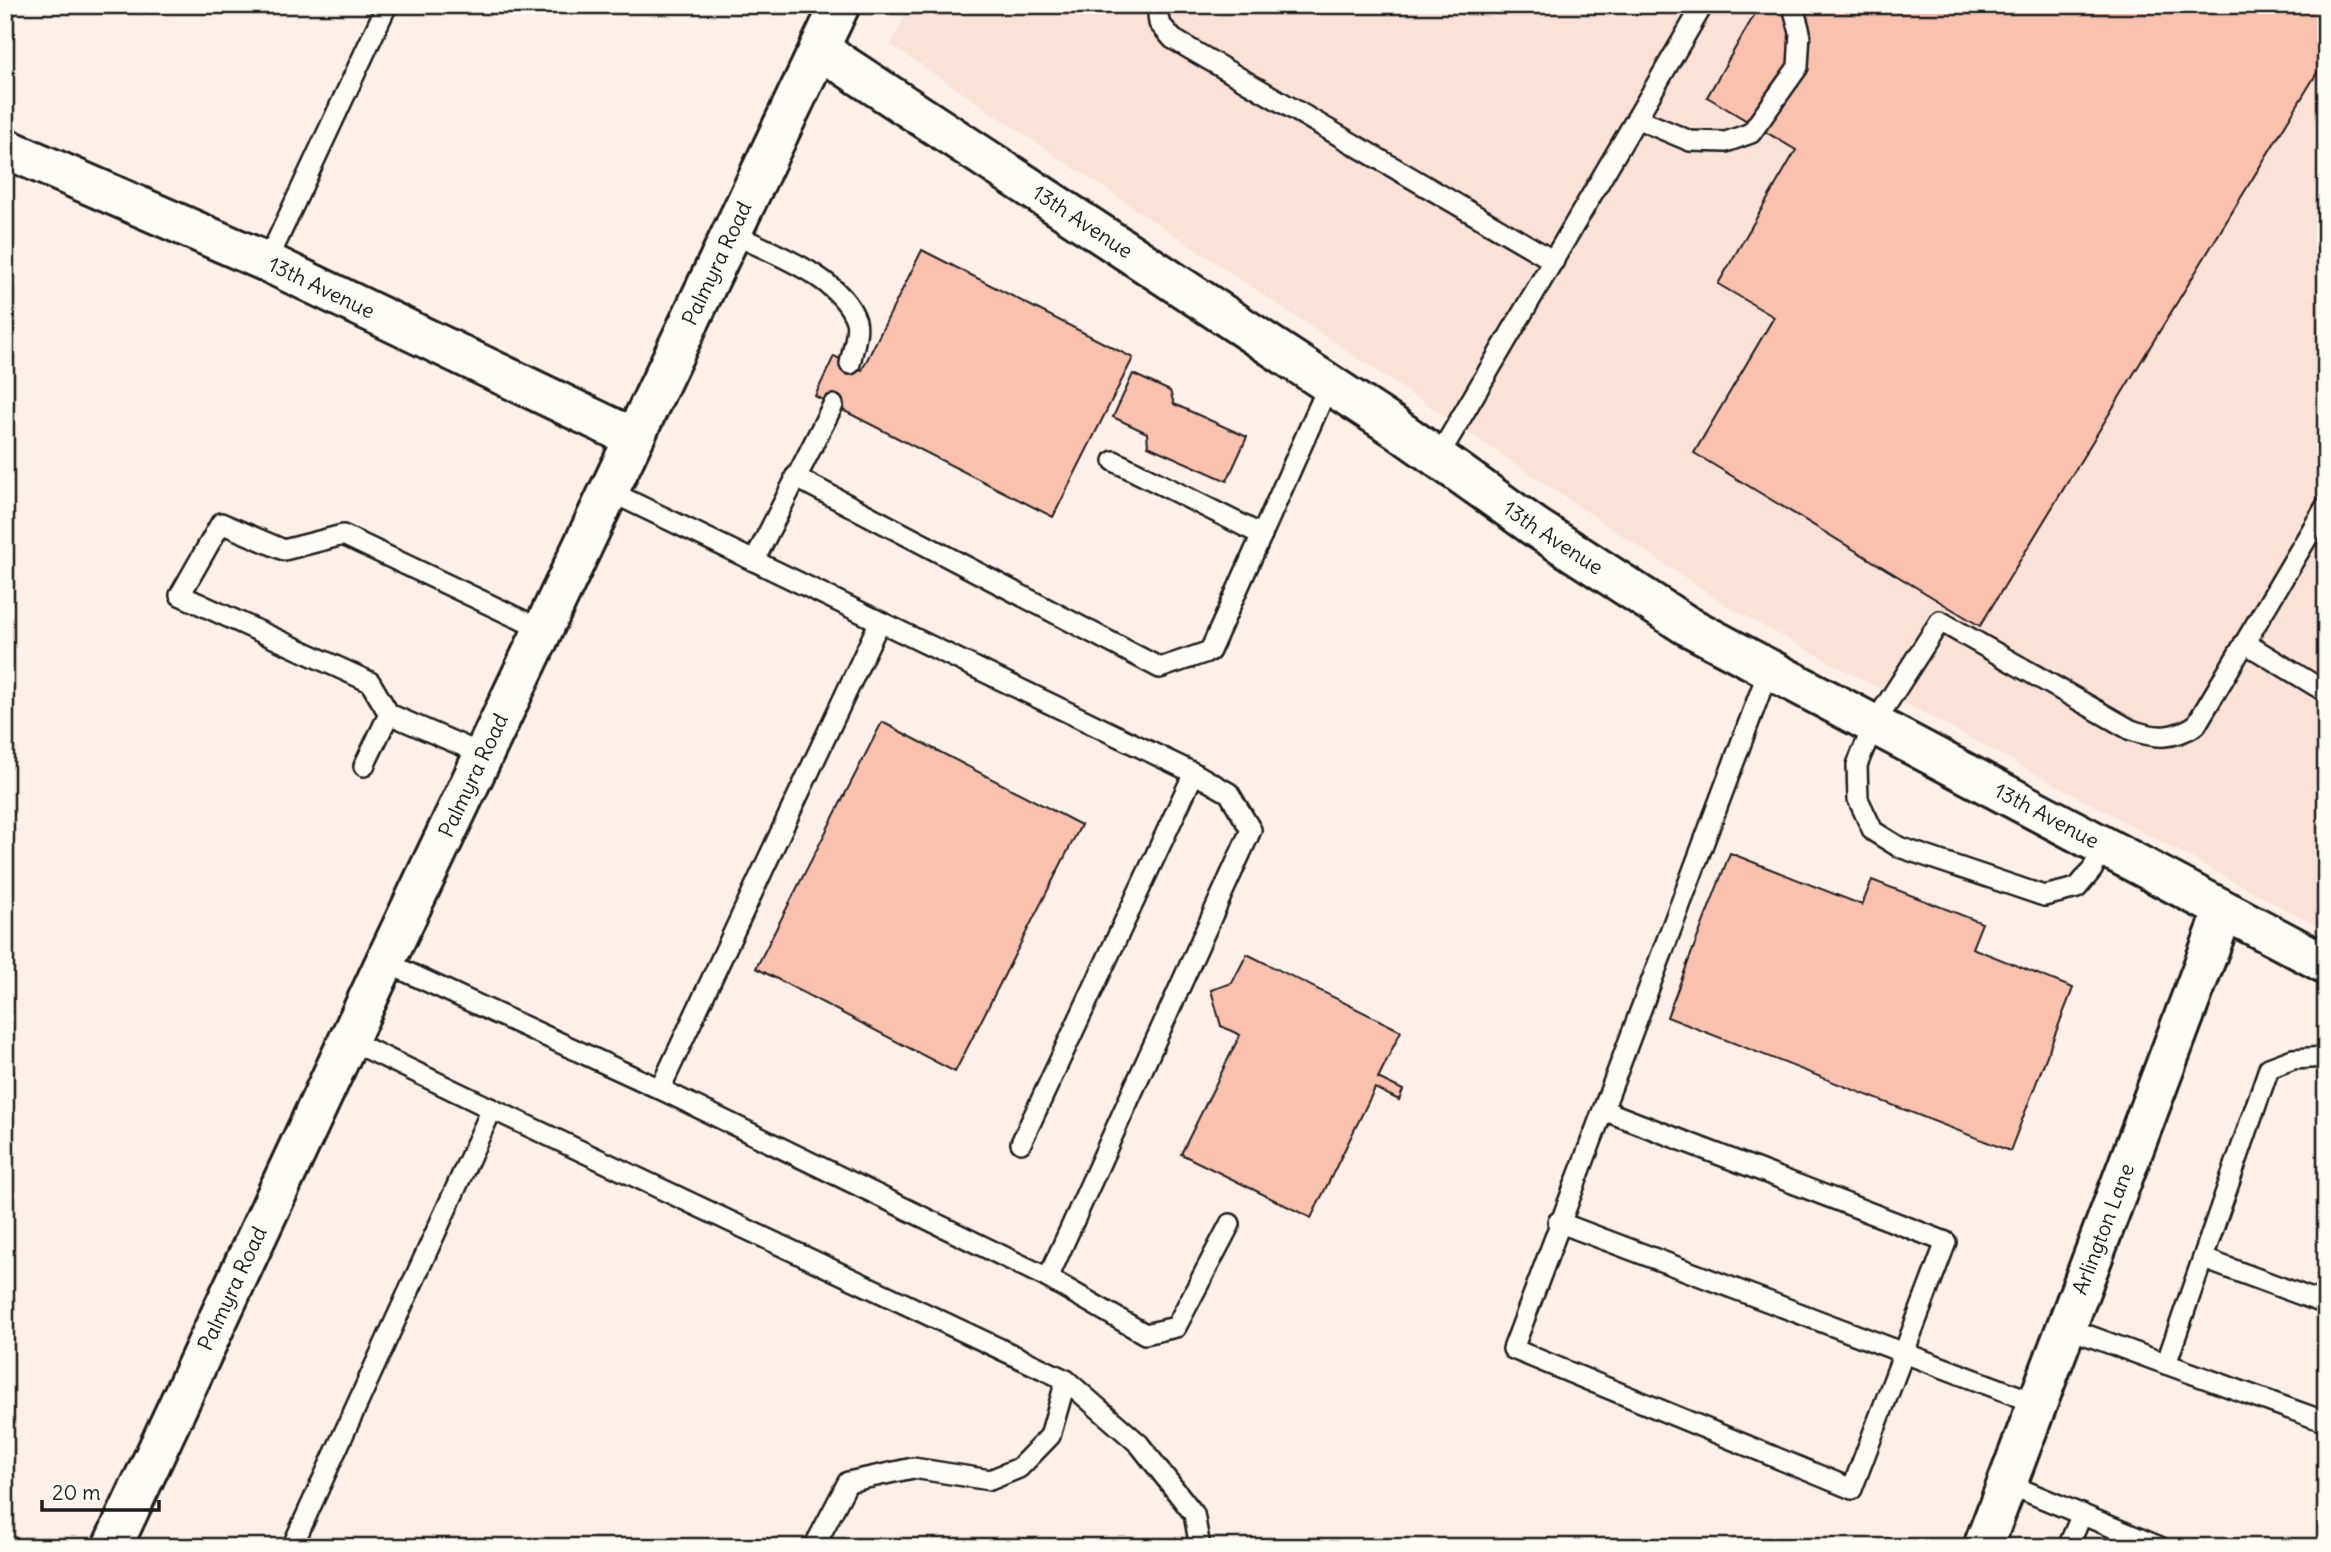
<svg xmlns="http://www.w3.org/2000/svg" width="2331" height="1552" font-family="Delius,sans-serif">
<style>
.built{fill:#fbe2d7}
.building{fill:#f9c1ae;stroke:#1c1c1c;stroke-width:2}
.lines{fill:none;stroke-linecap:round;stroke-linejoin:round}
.lane-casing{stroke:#1c1c1c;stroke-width:24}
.street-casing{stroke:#1c1c1c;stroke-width:44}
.secondary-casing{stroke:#1c1c1c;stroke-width:44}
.lane{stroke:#fdfcf7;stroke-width:19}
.street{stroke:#fdfcf7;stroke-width:38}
.secondary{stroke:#fdfcf7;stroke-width:38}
.labels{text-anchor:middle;stroke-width:7;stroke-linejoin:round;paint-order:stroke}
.street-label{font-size:21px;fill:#1c1c1c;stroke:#fdfcf7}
</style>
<rect width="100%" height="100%" fill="#fcf0e8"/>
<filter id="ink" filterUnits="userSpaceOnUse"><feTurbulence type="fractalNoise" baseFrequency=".0143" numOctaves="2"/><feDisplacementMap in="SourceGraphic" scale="14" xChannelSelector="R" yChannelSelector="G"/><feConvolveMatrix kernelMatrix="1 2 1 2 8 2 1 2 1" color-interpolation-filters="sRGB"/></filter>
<g filter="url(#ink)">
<path class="built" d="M910 5H2326V931L1732 609 891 45Z"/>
<g class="building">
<path d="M1760 5H2326V58L1980 626 1694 453 1774 317 1718 284 1796 150 1707 97Z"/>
<path d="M922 250 1133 358 1053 517 815 396 834 356 862 370Z"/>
<path d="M1133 374 1170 391 1174 404 1247 437 1227 481 1148 446 1147 433 1113 417Z"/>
<path d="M882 722 1081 825 955 1072 756 968Z"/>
<path d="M1730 853 1862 905 1872 880 1982 923 1972 948 2073 988 2010 1151 1667 1017Z"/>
<path d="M1247 954 1401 1031 1378 1078 1403 1090 1399 1100 1375 1088 1311 1218 1181 1154 1240 1035 1221 1026 1211 990 1232 983Z"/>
</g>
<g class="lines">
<defs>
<g id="lane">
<path d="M1157 5 1159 23 1173 39 1554 261"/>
<path d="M1638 119 1690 141 1726 142 1751 133 1798 67 1800 32 1794 10"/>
<path d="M731 233C770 252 842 277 856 321 859 332 852 352 850 364"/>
<path d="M267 262 387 5"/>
<path d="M1438 457 1703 5"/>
<path d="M1114 461 1262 535"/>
<path d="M795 477 1160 668 1210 651 1329 384"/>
<path d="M609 491 1194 773 1229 793 1251 830 1048 1278 660 1089"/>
<path d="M754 561 833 405"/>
<path d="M2245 643 2326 692"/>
<path d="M389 714 370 682 180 595 221 523 284 550 343 535 543 630"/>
<path d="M364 766 389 714 484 755"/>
<path d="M2104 845 2092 870 2077 888 2044 896 1899 847 1873 831 1858 799 1857 765 1874 724 1940 621 2131 730C2157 739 2173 739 2196 725L2326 506"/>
<path d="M385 962 660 1089 879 623"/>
<path d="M2326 1057 2293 1059 2269 1068 2166 1364 2326 1422"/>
<path d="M492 1109 1066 1380 1139 1444 1194 1514 1200 1547"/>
<path d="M1603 1110 1946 1242 1852 1489 1513 1349 1769 669"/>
<path d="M1021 1143 1194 773"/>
<path d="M1558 1222 2039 1404"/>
<path d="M2204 1259 2326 1304"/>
<path d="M1048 1278 1145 1334 1176 1327 1230 1224"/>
<path d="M2065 1327 2166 1364"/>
<path d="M2006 1483 2160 1547"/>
<path d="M292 1547 492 1109 349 1040"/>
<path d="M814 1547 848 1482 913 1468 990 1480 1019 1468 1050 1436 1066 1380"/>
<path d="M2068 1547 2082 1514"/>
</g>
<g id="street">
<path id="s1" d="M819 49 1396 428 1535 527 1686 625 2326 964"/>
<path id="s2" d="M5 148 267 262 634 438"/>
<path id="s3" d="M1983 1547 2224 911"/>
</g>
<g id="secondary">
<path id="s4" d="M112 1547 385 962 840 5"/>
</g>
</defs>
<use href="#lane" class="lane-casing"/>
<use href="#street" class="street-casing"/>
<use href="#secondary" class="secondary-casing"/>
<use href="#lane" class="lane"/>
<use href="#street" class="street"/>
<use href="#secondary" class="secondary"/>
</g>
</g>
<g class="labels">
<g class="street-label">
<text dy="7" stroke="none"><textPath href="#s1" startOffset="315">13th Avenue</textPath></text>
<text dy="7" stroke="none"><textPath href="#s4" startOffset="1419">Palmyra Road</textPath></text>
<text dy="7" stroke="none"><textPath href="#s2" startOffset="346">13th Avenue</textPath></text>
<text dy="7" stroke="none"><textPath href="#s1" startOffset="882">13th Avenue</textPath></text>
<text dy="7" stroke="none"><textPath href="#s4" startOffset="852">Palmyra Road</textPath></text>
<text dy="7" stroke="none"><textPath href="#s1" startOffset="1449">13th Avenue</textPath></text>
<text dy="7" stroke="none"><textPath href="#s3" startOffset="340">Arlington Lane</textPath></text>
<text dy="7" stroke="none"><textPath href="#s4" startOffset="285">Palmyra Road</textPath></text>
</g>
</g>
<rect width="2331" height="1552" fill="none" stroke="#fdfcf7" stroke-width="28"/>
<rect x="14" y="14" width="2303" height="1524" fill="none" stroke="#1c1c1c" stroke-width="2.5" filter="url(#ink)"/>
<path d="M42 1500v10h117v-10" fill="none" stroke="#1c1c1c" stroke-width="3.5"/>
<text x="52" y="1500" font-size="21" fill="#1c1c1c" stroke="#fdfcf7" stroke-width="5" paint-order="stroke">20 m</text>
</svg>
